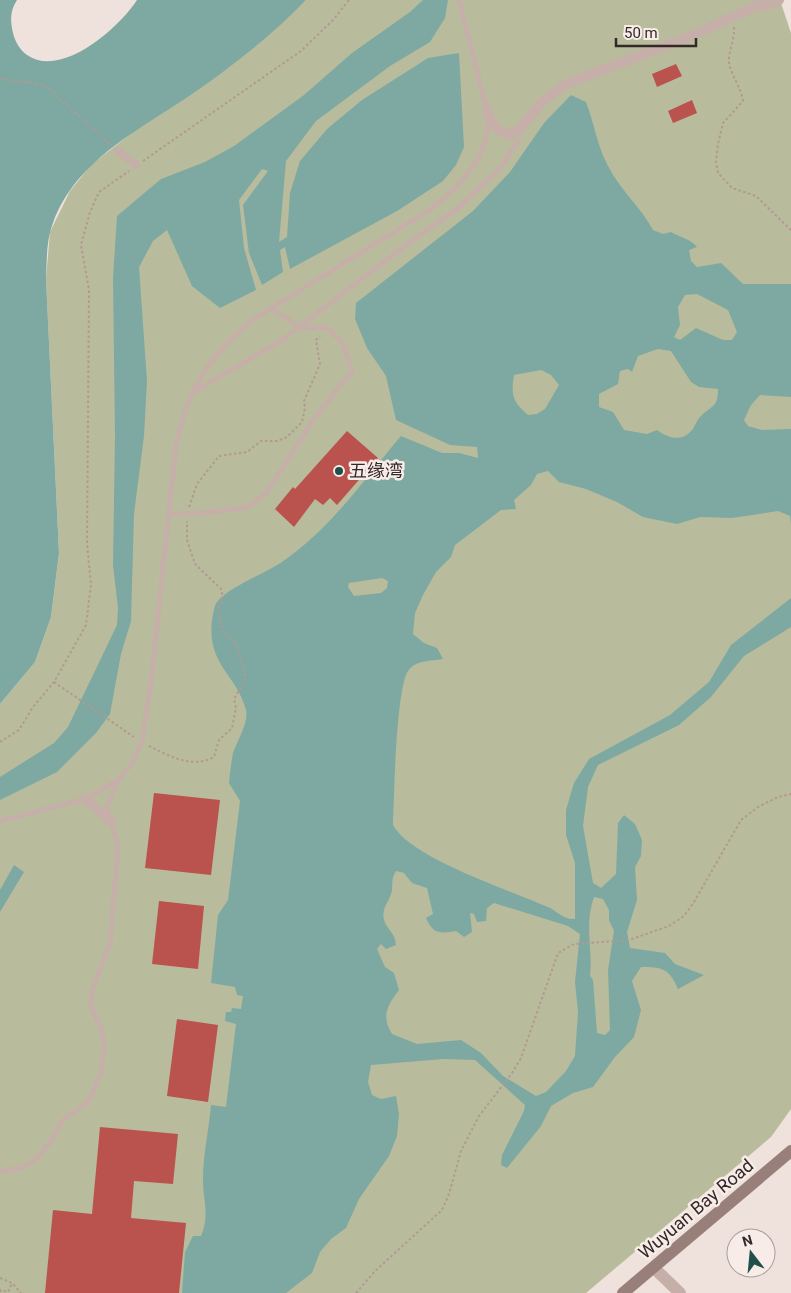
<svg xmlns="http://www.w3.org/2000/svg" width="791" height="1293" font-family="Roboto,'Noto Sans SC',sans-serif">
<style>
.green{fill:#b8bc9c}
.water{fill:#7da9a2;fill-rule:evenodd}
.building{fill:#ba524e}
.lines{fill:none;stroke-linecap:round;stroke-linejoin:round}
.path{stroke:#b19992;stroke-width:2;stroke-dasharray:2.5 2.5;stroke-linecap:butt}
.service{stroke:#c6afa8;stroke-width:5}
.pedestrian{stroke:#c6afa8;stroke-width:8}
.minor{stroke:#c6afa8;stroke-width:10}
.tertiary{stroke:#c6afa8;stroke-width:12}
.secondary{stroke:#997f7a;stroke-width:12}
.poi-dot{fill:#21504a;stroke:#f7ece7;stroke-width:2}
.labels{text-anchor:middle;stroke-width:5;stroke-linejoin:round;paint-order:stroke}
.poi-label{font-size:18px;fill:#332927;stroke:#f7ece7;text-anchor:start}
.street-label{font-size:18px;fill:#332927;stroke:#f7ece7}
</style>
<rect width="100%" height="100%" fill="#efe1db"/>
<path class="green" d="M306 0H780L791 33V1109L771 1137 586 1293H0V704L35 662 51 617 59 553 46 279 50 232 70 191 91 165 133 132 230 66Z"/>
<g class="water">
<path d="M0 0H17C10 11 10 20 13 33 15 41 19 49 27 55 61 79 119 28 137 0H306C273 34 234 65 195 92 143 128 76 159 53 223 46 241 47 261 46 279L59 553 51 617 35 662 0 704Z"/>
<path d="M423 0H448L445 18 430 42 390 66 316 121 286 161 279 242 287 237 290 193 300 161 327 129 362 100 428 58 459 53 464 147 456 165 443 181 397 211 290 269 285 247 280 250 283 272 262 285 249 253 243 205 268 171 262 169 239 200 244 248 256 290 220 308 192 286 167 230 153 241 139 267 147 381 144 436 134 514 131 621 121 654 110 714 96 733 57 772 0 800V777L54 743 68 727 117 625 118 608 113 565 115 436 113 278 117 216 161 179 205 162 234 146 304 95 352 53 410 12Z"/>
<path d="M571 95 586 102C594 122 597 145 607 164 619 189 640 206 653 230L663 234 671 232C679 237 691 239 697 247L689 250 691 261 697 267 721 263 743 284H791V397L760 395 751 405 744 420 748 426 762 430 791 429V525L790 516 778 511 732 518 700 517 677 524 643 517 617 502 586 489 559 482 548 471 537 474 531 485 514 500 516 509 501 510 455 545 451 557 436 572 423 595 415 613 413 634 424 643 437 648 443 659C431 661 415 660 408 671 396 689 394 798 393 825 410 858 512 891 548 907 557 911 564 920 575 919V863L566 835V810L574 783 589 759 670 715 709 682 731 645 791 598V627L744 656 711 697 679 725 598 765 588 787 583 826 593 883 601 888 616 874 618 823 624 815 635 824 642 840 641 856 635 867 637 900 627 932 630 948 665 953 675 964 704 975 678 989C669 968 662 967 641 967L632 981 641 1010 634 1037 615 1057 593 1087 573 1093 551 1106 541 1126 507 1168 501 1165 502 1155 524 1111 525 1105 475 1060 443 1059 371 1065 368 1082 372 1095 381 1099 396 1096 399 1114 397 1136 389 1156 359 1199 346 1228 331 1239 320 1252 312 1273 286 1293H182L185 1252 193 1236H201C210 1216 203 1200 203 1179 203 1155 209 1129 211 1105L226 1107 236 1024 225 1021 226 1012H231L232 1008 241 1009 243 996 237 995 235 987 211 983 218 915 228 900 240 801 229 783C230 773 231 763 233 753 237 741 249 722 246 710 236 673 207 666 212 620 213 615 214 606 217 602 229 587 264 574 282 562 332 527 362 482 401 436L442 453H459L478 458 477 447 450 445 396 420 386 376 367 348 355 319 356 303 473 211 510 172 544 123ZM697 294 728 310 737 332 732 340H723L696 328 680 340 674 337 680 325 678 307 685 295ZM658 349 671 351 691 382 699 387 718 389C718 409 711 405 700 417 696 421 694 430 689 433 680 442 666 437 657 430L647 434 624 430 613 412 599 407V394L618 384 620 371 628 369 632 372 638 356ZM541 370 551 375 559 385 545 409 537 414 528 415C512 401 511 395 514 375ZM382 578 388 581 387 588 381 593 354 596 348 587 349 583ZM396 871 404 873 412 883 427 888 433 914 426 918C433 934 440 934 456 931L464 937 472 932 470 913 474 914 477 922 486 921 487 908 494 903 568 926 580 934 575 982 578 1012 575 1056 566 1071 546 1092 536 1096 503 1076 481 1053 461 1040 417 1044 392 1034C381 1016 387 1006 399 990L394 973 385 967 377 949 381 944 386 949 396 945C395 932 387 930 384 920 381 907 390 902 392 890 393 882 391 879 396 871ZM594 897 603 899 609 910V920L614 931 608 970 610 1030 605 1035 597 1033 593 980 590 976C593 948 584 926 594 897Z"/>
<path d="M14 865 24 872 0 912V890Z"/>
</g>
<g class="building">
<path d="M676 64 682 76 657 87 652 74Z"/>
<path d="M692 100 697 113 673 123 668 111Z"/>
<path d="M347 431 378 458 337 505 330 498 323 505 315 499 294 527 275 509 293 487 295 489Z"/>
<path d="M154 793 220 800 211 875 145 868Z"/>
<path d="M159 901 204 906 198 969 152 964Z"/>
<path d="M177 1019 218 1025 208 1102 167 1096Z"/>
<path d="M100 1127 178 1134 173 1184 134 1181 131 1218 186 1223 179 1293H45L53 1210 92 1214Z"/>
</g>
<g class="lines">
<g class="path">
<path d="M734 27C735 39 728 52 729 63 732 77 741 87 743 101L723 123 718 144 716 162 718 173 732 188 756 196 791 230"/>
<path d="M0 79 40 84 48 88 112 146"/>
<path d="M143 161 301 51 333 20 349 0"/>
<path d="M189 507 197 484 219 456 247 452 261 441H277L287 437 302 422 305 408 304 401 320 364 316 340 320 336"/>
<path d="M54 682 134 737"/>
<path d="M0 742 19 730 33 707 54 682 86 625 91 584 87 544 89 290 81 245 90 212 99 192 129 171"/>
<path d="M149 746C169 756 192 769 214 757L219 740 232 728 236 708 234 699 246 678 236 644 224 633 220 621 218 609 223 597 221 589 195 564 187 540V521"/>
<path d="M0 1278 12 1283 21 1293"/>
<path d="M0 1292 1 1290 8 1292 12 1283"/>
<path d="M356 1293 375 1271 442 1210 449 1194 461 1151 479 1116 512 1073 521 1058 558 953 574 944 629 940 669 926 684 916 694 902 741 820 758 807 778 797 791 794"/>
</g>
<g class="service">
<path d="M459 0 487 111"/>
<path d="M192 393 282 340 410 242 456 210 500 168 518 141"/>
<path d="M169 514 204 513 248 507 266 493 314 419 352 371 344 345 328 328 300 327 271 308"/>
<path d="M0 821 85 799 118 780 131 765 142 742 152 674 175 453C184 394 208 356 254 319L431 209C458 188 489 157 488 120"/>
<path d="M0 1172 23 1167 35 1160 49 1144 63 1120 89 1101 101 1073 104 1044 100 1024 91 1008 92 989 110 944 118 846 107 807 118 781"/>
</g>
<path class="pedestrian" d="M118 151 136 165"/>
<g class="minor">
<path d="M764 7 779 0"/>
<path d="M487 109C492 124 494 129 508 135L517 132 543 101 566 84 691 36 769 0"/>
<path d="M85 799 112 822"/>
</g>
<path class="tertiary" d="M654 1268 680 1293"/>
<path class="secondary" d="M623 1293 791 1151"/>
</g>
<circle class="poi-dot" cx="339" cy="471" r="5"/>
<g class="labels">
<g class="poi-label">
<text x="349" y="477">五缘湾</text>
</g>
<g class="street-label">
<text transform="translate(696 1209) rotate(-40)" y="6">Wuyuan Bay Road</text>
</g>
</g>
<g transform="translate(751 1253) rotate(344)"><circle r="24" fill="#f7ece7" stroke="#a99e9a"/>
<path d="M0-4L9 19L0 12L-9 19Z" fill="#21504a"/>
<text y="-8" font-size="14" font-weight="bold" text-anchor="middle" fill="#332927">N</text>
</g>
<path d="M616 38v8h80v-8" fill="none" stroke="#332927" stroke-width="2.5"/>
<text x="624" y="38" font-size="15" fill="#332927" stroke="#f7ece7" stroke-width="4" paint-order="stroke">50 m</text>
</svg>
